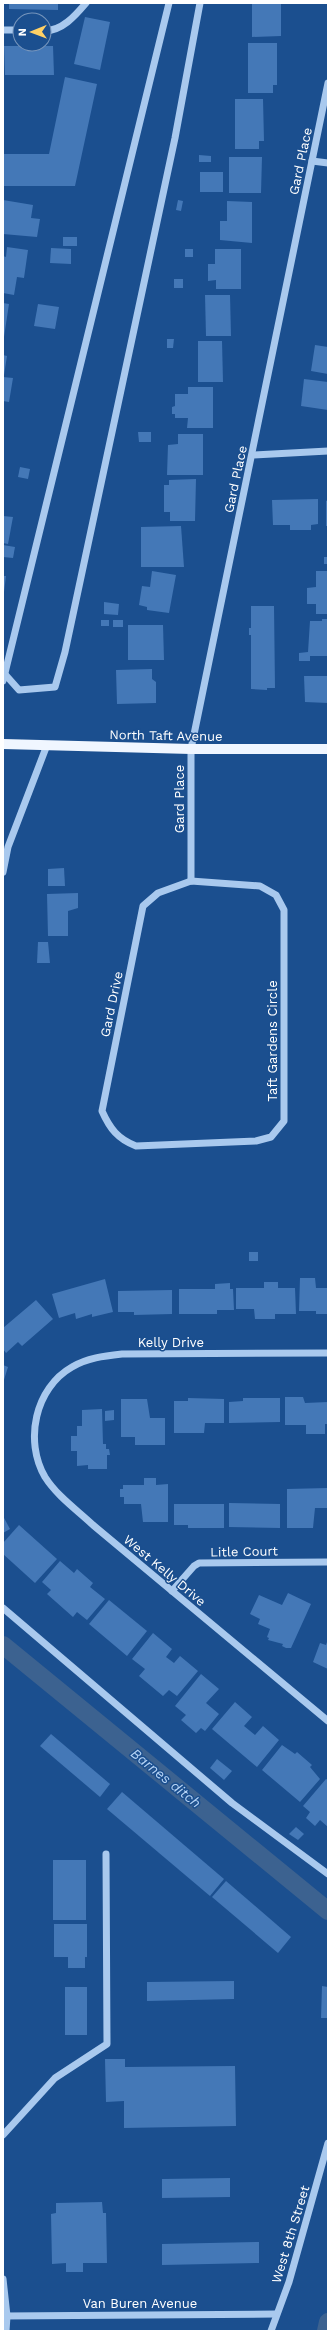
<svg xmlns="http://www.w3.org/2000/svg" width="331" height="2334" font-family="'Work Sans',sans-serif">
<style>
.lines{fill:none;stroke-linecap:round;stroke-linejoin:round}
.canal{stroke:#3c6290;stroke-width:18}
.building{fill:#4478b7}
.minor{stroke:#a9c9ee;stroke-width:7}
.major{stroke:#f0f6ff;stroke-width:10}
.labels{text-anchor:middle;stroke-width:3;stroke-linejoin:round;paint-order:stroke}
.street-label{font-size:13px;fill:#fff;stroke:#1b4f8f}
.water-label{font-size:14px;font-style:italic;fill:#b5d3f5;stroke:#1b4f8f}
</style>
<rect width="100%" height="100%" fill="#1b4f8f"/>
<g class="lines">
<g class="canal">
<path d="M3 1645 328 1911"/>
<path d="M326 2331 328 2322"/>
</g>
</g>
<g class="building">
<path d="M9 3H58V10L9 9Z"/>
<path d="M252 3H281V36L252 37Z"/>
<path d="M85 17 110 22 100 70 74 64Z"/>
<path d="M248 43H277V85H273V93H248Z"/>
<path d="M4 46H53L54 75H5Z"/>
<path d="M65 77 97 84 75 186H3V154H49Z"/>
<path d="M235 99H263L264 141H259V149H235Z"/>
<path d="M199 155 211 156V162H199Z"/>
<path d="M229 157H262L261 193H229Z"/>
<rect x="200" y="172" width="23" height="20"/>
<path d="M3 200 33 205 31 218 40 219 37 237 3 234Z"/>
<path d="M178 200 183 201 181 211 176 210Z"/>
<path d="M227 201 252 202V243L220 240V221H227Z"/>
<rect x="63" y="237" width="14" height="9"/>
<path d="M7 247 28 250 24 278 17 277 14 295 3 293V256L6 257Z"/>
<path d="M51 248 71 249V264L50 263Z"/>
<rect x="185" y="249" width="8" height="8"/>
<path d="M215 249H241V289H216V280L208 281V264H215Z"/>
<rect x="174" y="279" width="9" height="9"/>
<path d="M205 295H230L231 336H206Z"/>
<path d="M3 303 9 304 4 337H3Z"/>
<path d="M38 304 59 307 55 329 34 326Z"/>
<path d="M167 339H174L173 348H167Z"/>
<path d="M198 341H222L223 382H198Z"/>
<path d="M315 345 328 347V374L311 371Z"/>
<path d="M3 355 7 356 4 375H3Z"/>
<path d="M3 377 13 378 9 402 3 401Z"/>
<path d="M304 379 328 382V410L301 406Z"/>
<path d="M188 387H213V428H187L188 418H175V414H172V407L175 406V394H188Z"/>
<path d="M138 432H151V442H139Z"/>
<path d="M178 434H203V475H167L168 445 178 444Z"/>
<path d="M20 467 30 469 28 479 18 477Z"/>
<path d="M196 479 195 521H170V512H164V485H169V480Z"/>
<path d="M318 499V524L311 525V530H290V525H273L272 500Z"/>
<path d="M328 500V526H326V501Z"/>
<path d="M3 516 13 517 8 544 3 543Z"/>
<path d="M181 526 184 567H141V527Z"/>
<path d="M3 545 15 547 13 558 3 557Z"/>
<rect x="324" y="557" width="4" height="7"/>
<path d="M152 571 176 575 169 613 147 610V607L139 605 142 586 150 587Z"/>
<path d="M316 571H328V614H316V604H307V588L316 587Z"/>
<path d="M3 576H6L4 592H3Z"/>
<path d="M104 602 119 604 118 615 104 614Z"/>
<path d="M251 606H274L275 688H267V690L251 689V635H249V628H251Z"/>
<path d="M322 619H328V656H310V661H299V653L308 652 310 621H322Z"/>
<rect x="101" y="620" width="8" height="6"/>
<rect x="113" y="620" width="10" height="7"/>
<path d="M128 625H163L164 660H128Z"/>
<path d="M152 669V679L156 682V703L117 704 116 670Z"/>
<path d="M304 676H328V703L305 702Z"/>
<path d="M64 868 65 886H48V869Z"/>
<path d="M78 893V908L68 911V936H48L47 894Z"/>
<path d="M38 942H48L50 963H37Z"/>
<rect x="249" y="1252" width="9" height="9"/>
<path d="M300 1278H315L316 1288H328V1314H316V1311H299Z"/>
<path d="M105 1279 113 1312 92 1317V1314L76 1319 75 1313 59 1318 52 1294Z"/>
<path d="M264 1282H278V1288H295L296 1314H275V1319H255L254 1309H236V1288H264Z"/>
<path d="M230 1283V1289H233L234 1310H217V1314H179V1289H215V1284Z"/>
<path d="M172 1290V1314L134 1315V1312H118V1291Z"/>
<path d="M36 1300 53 1319 22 1346 18 1342 6 1353 3 1349V1328Z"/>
<path d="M3 1365 8 1367 3 1383Z"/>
<path d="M285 1397H303L305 1403 328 1402V1424H325V1434H306V1425H285Z"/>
<path d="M188 1398 224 1399V1423H205L204 1433H174V1401H188Z"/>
<path d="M243 1398H280V1422L229 1423V1402L243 1401Z"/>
<path d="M121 1399H147L150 1418H165V1445H135V1437H121Z"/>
<path d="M102 1409 103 1444H106V1449H109L110 1455H107V1469H88V1465L77 1466V1451H71V1436H77V1426H82V1410Z"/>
<path d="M114 1410V1420L105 1421V1411Z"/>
<path d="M144 1478H156V1485L168 1484V1522H143L141 1504H124V1497H120V1489H123V1485H144Z"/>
<path d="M327 1488V1508H315L313 1528H287V1489Z"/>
<path d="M229 1503 280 1504V1528L229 1527Z"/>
<path d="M174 1504H224V1528H188V1525H174Z"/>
<path d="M3 1516 10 1529 3 1533Z"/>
<path d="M19 1525 57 1559 35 1583 3 1554V1543Z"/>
<path d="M60 1561 74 1573 77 1569 93 1583 90 1587 105 1599 87 1620 77 1612 73 1617 47 1594 51 1590 42 1582Z"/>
<path d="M288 1593 311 1604 291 1648H286L282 1646 283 1644 268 1640 269 1638 267 1637 270 1629 258 1624 260 1619 250 1614 259 1595 282 1605Z"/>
<path d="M109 1600 147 1631 127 1656 89 1624Z"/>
<path d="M153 1633 172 1649 166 1657 174 1663 180 1656 198 1671 177 1696 169 1690 163 1696 139 1676 145 1669 132 1659Z"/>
<path d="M328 1639V1669L313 1662 320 1643 326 1645Z"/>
<path d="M201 1674 219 1689 206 1703 219 1714 205 1731 201 1728 196 1733 181 1720 186 1715 175 1706Z"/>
<path d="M235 1702 252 1717 244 1726 255 1735 263 1726 279 1740 257 1767 212 1729Z"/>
<path d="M51 1734 110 1784 100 1797 40 1746Z"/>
<path d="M282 1745 295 1754 297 1752 312 1765 310 1767 320 1779 300 1802 262 1770Z"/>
<path d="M217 1759 232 1771 224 1780 210 1768Z"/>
<path d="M326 1779 328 1780V1827L320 1820 315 1826 306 1818 310 1812 303 1806Z"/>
<path d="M122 1792 224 1879 210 1896 107 1809Z"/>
<path d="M296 1827 304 1834 298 1840 289 1834Z"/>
<rect x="53" y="1860" width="33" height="60"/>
<path d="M226 1881 291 1937 278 1953 212 1897Z"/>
<path d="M54 1924H87V1957H85V1968H68V1957H54Z"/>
<path d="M234 1981V1999L147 2001V1982Z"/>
<path d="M322 1986 328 1987V2018H321Z"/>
<rect x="65" y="1987" width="22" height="48"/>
<path d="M105 2059H125V2067L235 2066 236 2126 124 2128V2101L106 2102Z"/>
<path d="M230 2178V2197L162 2198V2179Z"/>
<path d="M102 2202 103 2213H106L107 2263H83V2272H66V2263L52 2264 51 2214 56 2213V2203Z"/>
<path d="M259 2242V2263L162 2265V2244Z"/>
</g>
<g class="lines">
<g class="minor">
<path d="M3 30H20"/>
<path d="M44 31C62 31 75 16 86 3"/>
<path d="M312 161 328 163"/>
<path d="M253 455 328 451"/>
<path d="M3 672 19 690 55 687 65 652 175 138 200 3"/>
<path d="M3 681 169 3"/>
<path d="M3 872 8 847 47 745"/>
<path d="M191 881V749L328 83"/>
<path d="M191 881 260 886 276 895 284 910V1121L271 1137 256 1141 136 1146C118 1139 110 1129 102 1111L143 906 158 893Z"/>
<path d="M328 1353 122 1354C104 1356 87 1358 72 1367 35 1388 24 1441 45 1477 57 1496 77 1510 93 1525L328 1721"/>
<path d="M172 1591 194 1566 199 1563 328 1562"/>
<path d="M3 1608 232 1803 328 1874"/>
<path d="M3 2135 55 2078 107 2044 106 1854"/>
<path d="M3 2279 7 2316 6 2331"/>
<path d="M3 2316 276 2314"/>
<path d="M271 2331 289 2282 328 2143"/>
</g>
<path class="major" d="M3 744 191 749H328"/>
</g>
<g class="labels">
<g class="street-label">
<text transform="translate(300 161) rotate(-78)" y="5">Gard Place</text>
<text transform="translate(235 479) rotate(-78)" y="5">Gard Place</text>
<text transform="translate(166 735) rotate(1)" y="5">North Taft Avenue</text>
<text transform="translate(179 799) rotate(-90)" y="5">Gard Place</text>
<text transform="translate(111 1004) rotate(-78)" y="5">Gard Drive</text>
<text transform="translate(272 1041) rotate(-90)" y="5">Taft Gardens Circle</text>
<text x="171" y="1347">Kelly Drive</text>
<text transform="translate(244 1551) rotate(-1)" y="5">Litle Court</text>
<text transform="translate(165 1570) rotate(40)" y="5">West Kelly Drive</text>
<text transform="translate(290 2234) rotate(-73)" y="5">West 8th Street</text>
<text x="140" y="2308">Van Buren Avenue</text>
</g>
<g class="water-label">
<text transform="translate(166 1778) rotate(39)" y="5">Barnes ditch</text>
</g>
</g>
<rect width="331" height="2334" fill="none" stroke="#ffffff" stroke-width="8"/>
<g transform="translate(32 32) rotate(269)"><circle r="19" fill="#1b4f8f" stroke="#7695bc"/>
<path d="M0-3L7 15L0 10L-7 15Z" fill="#ffd166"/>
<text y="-6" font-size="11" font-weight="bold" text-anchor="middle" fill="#ffffff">N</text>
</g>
</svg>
